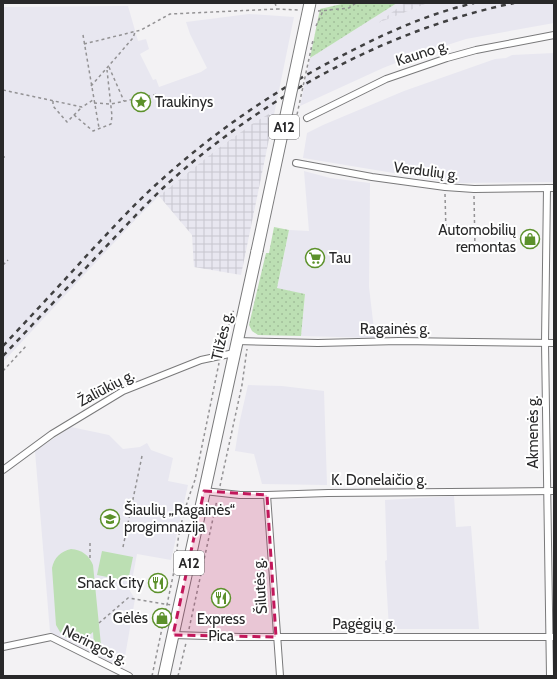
<svg xmlns="http://www.w3.org/2000/svg" width="557" height="679" font-family="Cabin,sans-serif">
<style>
.built{fill:#e8e7f0}
.industrial{fill:url(#industrial-grid)}
.green{fill:url(#green-dots)}
.pitch{fill:#bcdfb3}
.lines{fill:none;stroke-linecap:round;stroke-linejoin:round}
.street-casing{stroke:#79797a;stroke-width:8}
.highway-casing{stroke:#79797a;stroke-width:13}
.path{stroke:#939294;stroke-width:1.5;stroke-dasharray:3 3;stroke-linecap:butt}
.street{stroke:#fff;stroke-width:6}
.highway{stroke:#fff;stroke-width:11}
.rail{stroke:#404041;stroke-width:2.5;stroke-dasharray:5 5;stroke-linecap:butt}
.highway-bridge-casing{stroke:#79797a;stroke-width:13;stroke-linecap:butt}
.path-bridge{stroke:#939294;stroke-width:1.5;stroke-dasharray:3 3;stroke-linecap:butt}
.highway-bridge{stroke:#fff;stroke-width:11}
.marked{fill:#c2185b;fill-opacity:0.2;stroke:#c2185b;stroke-width:3;stroke-dasharray:8 5;stroke-linejoin:round}
.labels{text-anchor:middle;stroke-width:4;stroke-linejoin:round;paint-order:stroke}
.shield{fill:#fff;stroke:#686869;stroke-width:1}
.shield-label{font-size:14px;font-weight:bold;fill:#282829}
.street-label{font-size:15px;fill:#282829;stroke:#fff}
.poi-label{font-size:15px;fill:#282829;stroke:#fff;text-anchor:start}
</style>
<defs>
<pattern id="industrial-grid" width="8" height="8" patternUnits="userSpaceOnUse"><rect width="8" height="8" fill="#e8e7f0"/><path d="M0 4h8M4 0v8" fill="none" stroke="#c7c6ce"/></pattern>
<pattern id="green-dots" width="8" height="8" patternUnits="userSpaceOnUse"><rect width="8" height="8" fill="#bcdfb3"/><path d="M2 2h.1M6 6h.1" fill="none" stroke="#a2bf9a" stroke-width="1.8" stroke-linecap="round"/></pattern>
</defs>
<rect width="100%" height="100%" fill="#f3f2f4"/>
<g class="built">
<path d="M397 3H405L380 22 428 3H554V23L466 39 416 55 383 68 300 106 310 58Z"/>
<path d="M128 6 138 41 146 39 149 49 140 54 153 80 156 79 159 87 201 72 207 68 190 34 186 22 249 14 294 17 275 110 252 124 216 150 159 196 139 216 3 362V7Z"/>
<path d="M554 53V182L454 183 303 158 307 133 323 125 404 91 495 59 506 58 512 55Z"/>
<path d="M304 171 330 178 370 183 369 287 375 338 301 336 305 294 277 289 289 230 309 231Z"/>
<path d="M248 385 282 386 324 391 327 485 262 484 254 454 235 451 240 420Z"/>
<path d="M71 427 109 435 123 449 140 447 147 443 151 450 173 458 168 481 188 485 171 560 137 554 130 591 135 599 123 668 50 632 35 451Z"/>
<path d="M454 496 456 527 471 526 479 629H389L385 561 387 560 385 500Z"/>
</g>
<g class="industrial">
<path d="M405 3H428L378 23 399 7Z"/>
<path d="M275 110 241 275 194 267 192 235 159 196 216 150 252 124Z"/>
</g>
<g class="green">
<path d="M346 3H397L310 58 320 9Z"/>
<path d="M274 227 289 230 277 288 305 294 301 336 258 335 252 331 249 325 266 253H269Z"/>
</g>
<g class="pitch">
<path d="M71 549C82 550 89 555 93 565L101 645 94 646 93 632 86 638 78 640 66 637 60 632 56 625 52 568C54 558 61 551 71 549Z"/>
<path d="M102 551 133 557 128 581 97 575Z"/>
</g>
<g class="lines">
<defs>
<g id="street">
<path d="M307 118 386 79 447 58 476 50 554 35"/>
<path d="M296 163 372 177 445 187 474 189 554 188"/>
<path d="M547 188 545 343 550 676"/>
<path d="M236 341 318 343 399 341 554 343"/>
<path d="M3 470 52 434 123 391 201 360 234 353"/>
<path d="M204 491 240 495H267L328 493 554 491"/>
<path d="M267 495 280 676"/>
<path d="M173 635 240 637H553"/>
<path d="M3 647 51 637 129 676"/>
</g>
<path id="highway" d="M164 676 257 251"/>
</defs>
<use href="#street" class="street-casing"/>
<use href="#highway" class="highway-casing"/>
<g class="path">
<path d="M275 3 277 9 300 10"/>
<path d="M318 11 349 8 356 3"/>
<path d="M316 26 323 11"/>
<path d="M83 35 99 128"/>
<path d="M84 44 141 30 170 14 277 9"/>
<path d="M109 67 124 101"/>
<path d="M91 86 133 38 135 32"/>
<path d="M3 90 82 107 93 100"/>
<path d="M53 101V106L67 122 82 107"/>
<path d="M94 103 111 104 158 94"/>
<path d="M74 115 93 131 111 124 112 116 107 70"/>
<path d="M3 157H5"/>
<path d="M445 194 446 232"/>
<path d="M474 196 475 248"/>
<path d="M3 265 8 260"/>
<path d="M222 348 234 309"/>
<path d="M3 371 27 345"/>
<path d="M220 486 242 385 247 349"/>
<path d="M123 547 142 456"/>
<path d="M90 558V541"/>
<path d="M99 623 128 598 171 605"/>
<path d="M189 629 217 500"/>
<path d="M152 676 177 557C176 535 187 501 195 480L219 363"/>
<path d="M178 676 186 643"/>
</g>
<use href="#street" class="street"/>
<use href="#highway" class="highway"/>
<g class="rail">
<path d="M3 346C32 315 61 284 89 253 112 229 134 204 159 182 217 129 283 85 353 50 392 30 432 13 474 3"/>
<path d="M3 356C35 322 67 288 99 254 120 232 141 209 163 188 258 100 387 29 514 3"/>
</g>
<defs>
<path id="highway-bridge" d="M257 251 310 3"/>
</defs>
<use href="#highway-bridge" class="highway-bridge-casing"/>
<path class="path-bridge" d="M292 138 313 40"/>
<use href="#highway-bridge" class="highway-bridge"/>
</g>
<path class="marked" d="M204 491 267 495 276 637 173 635Z"/>
<defs>
<symbol id="sight-ring" viewBox="-11 -11 22 22"><circle r="9.5" fill="#fff" stroke="#5c912b" stroke-width="1.5"/><path d="M0-6L1.8-2.2L6-1.7L2.9 1.2L3.7 5.4L0 3.3L-3.7 5.4L-2.9 1.2L-6-1.7L-1.8-2.2Z" fill="#5c912b"/></symbol>
<symbol id="shop-ring" viewBox="-11 -11 22 22"><circle r="9.5" fill="#fff" stroke="#5c912b" stroke-width="1.5"/><path d="M-5-2.5h2.3a2.7 3.5 0 0 1 5.4 0H5L5.5 6h-11ZM-1.5-2.5h3a1.5 2.3 0 0 0-3 0Z" fill="#5c912b"/></symbol>
<symbol id="supermarket-ring" viewBox="-11 -11 22 22"><circle r="9.5" fill="#fff" stroke="#5c912b" stroke-width="1.5"/><path d="M-6-5.5h2.5l.6 2H6L4.5 2H-2.5L-4.4-4H-6ZM-1.5 3.2a1.3 1.3 0 1 0 .1 0ZM3 3.2a1.3 1.3 0 1 0 .1 0Z" fill="#5c912b"/></symbol>
<symbol id="school-ring" viewBox="-11 -11 22 22"><circle r="9.5" fill="#fff" stroke="#5c912b" stroke-width="1.5"/><path d="M0-5L7-2L0 1L-7-2ZM-4 1L0 2.5L4 1V4Q0 6-4 4Z" fill="#5c912b"/></symbol>
<symbol id="restaurant-ring" viewBox="-11 -11 22 22"><circle r="9.5" fill="#fff" stroke="#5c912b" stroke-width="1.5"/><path d="M-5-6h1v4h1v-4h1v4h1v-4h1v5L-1.5 .5V6h-2V.5L-5-1ZM5-6V6H3V1.5H1.5Q1.5-4 5-6Z" fill="#5c912b"/></symbol>
</defs>
<g fill-rule="evenodd">
<use href="#sight-ring" x="130" y="91" width="22" height="22"/>
<use href="#shop-ring" x="519" y="228" width="22" height="22"/>
<use href="#supermarket-ring" x="304" y="247" width="22" height="22"/>
<use href="#school-ring" x="99" y="508" width="22" height="22"/>
<use href="#restaurant-ring" x="147" y="572" width="22" height="22"/>
<use href="#restaurant-ring" x="210" y="587" width="22" height="22"/>
<use href="#shop-ring" x="151" y="607" width="22" height="22"/>
</g>
<g class="labels">
<g class="shield">
<rect x="269" y="115" width="30" height="24" rx="3"/>
<rect x="174" y="551" width="30" height="24" rx="3"/>
</g>
<g class="shield-label">
<text x="284" y="132">A12</text>
<text x="189" y="568">A12</text>
</g>
<g class="street-label">
<text transform="translate(422 53) rotate(-18)" y="5">Kauno g.</text>
<text transform="translate(426 171) rotate(7)" y="5">Verdulių g.</text>
<text x="395" y="334">Ragainės g.</text>
<text transform="translate(222 336) rotate(-77)" y="5">Tilžės g.</text>
<text transform="translate(106 388) rotate(-28)" y="5">Žaliūkių g.</text>
<text transform="translate(533 432) rotate(-90)" y="5">Akmenės g.</text>
<text x="379" y="485">K. Donelaičio g.</text>
<text transform="translate(260 586) rotate(-94)" y="5">Šilutės g.</text>
<text x="364" y="629">Pagėgių g.</text>
<text transform="translate(95 645) rotate(26)" y="5">Neringos g.</text>
</g>
<g class="poi-label">
<text x="155" y="107">Traukinys</text>
<text x="516" y="235" text-anchor="end">Automobilių<tspan x="516" dy="17">remontas</tspan></text>
<text x="329" y="263">Tau</text>
<text x="124" y="515">Šiaulių „Ragainės“<tspan x="124" dy="17">progimnazija</tspan></text>
<text x="144" y="588" text-anchor="end">Snack City</text>
<text x="148" y="623" text-anchor="end">Gėlės</text>
<text x="221" y="624" text-anchor="middle">Express<tspan x="221" dy="17">Pica</tspan></text>
</g>
</g>
<rect width="557" height="679" fill="none" stroke="#282829" stroke-width="8"/>
</svg>
